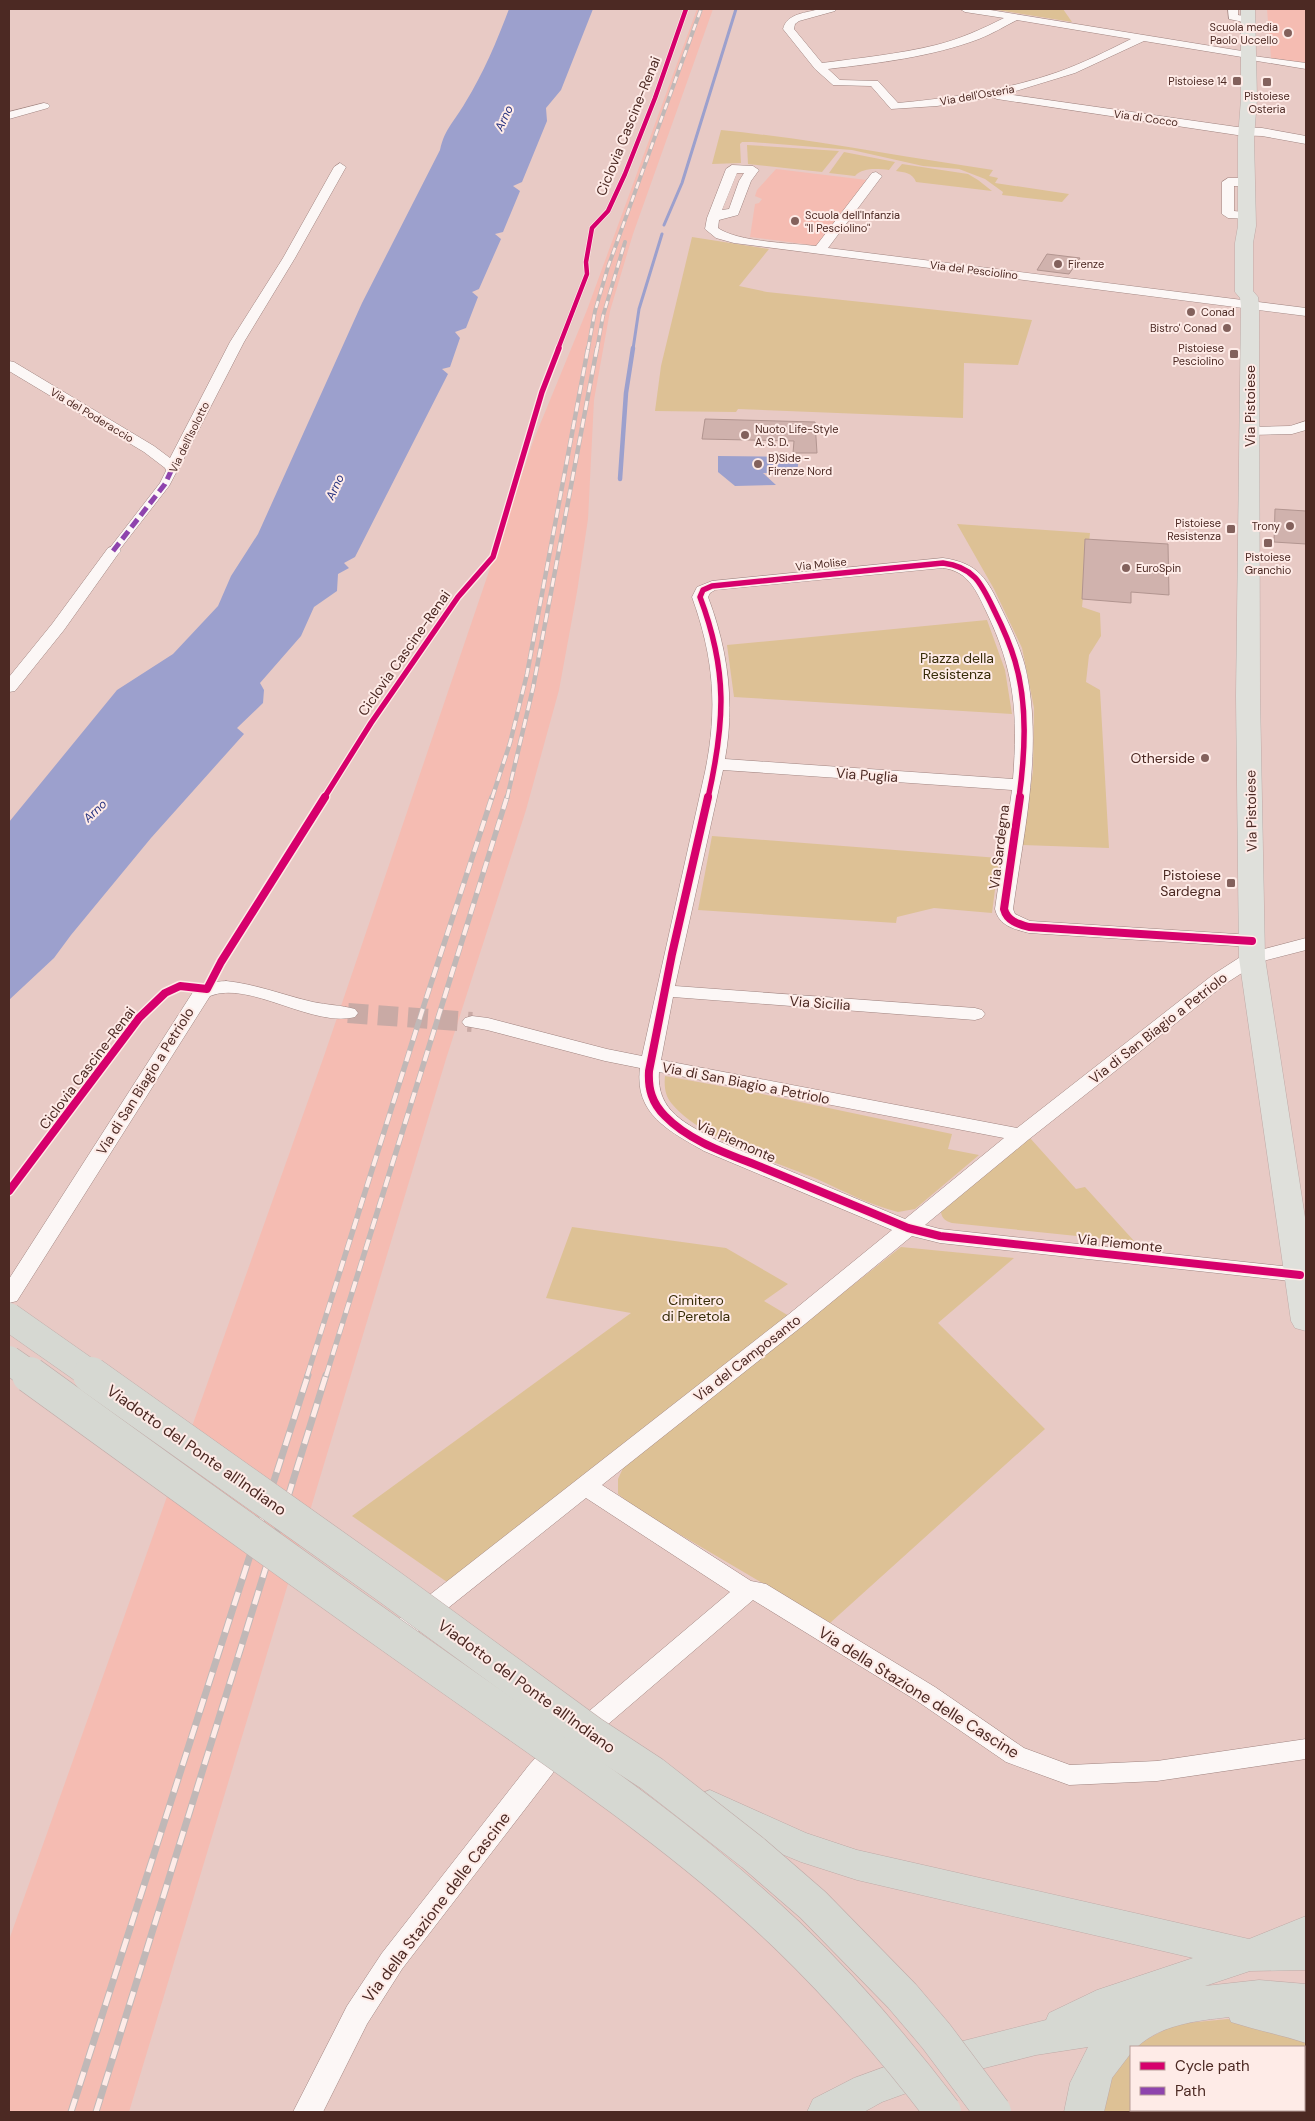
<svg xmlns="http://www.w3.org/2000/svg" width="1315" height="2121" font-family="'DM Sans',sans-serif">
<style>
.built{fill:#f5bcb2}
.green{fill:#ddc195;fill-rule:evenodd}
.water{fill:#9ca0cd}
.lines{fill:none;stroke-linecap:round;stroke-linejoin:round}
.stream-far1{stroke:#9ca0cd;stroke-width:3}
.stream{stroke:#9ca0cd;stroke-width:4.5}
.building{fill:#d0b2ad;stroke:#b29590}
.minor-tunnel{stroke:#c9aaa5;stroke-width:20;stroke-dasharray:20 10;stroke-linecap:butt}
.pedestrian-casing{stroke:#a08480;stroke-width:1}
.minor-casing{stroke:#a08480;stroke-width:1}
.primary-casing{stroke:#bfaaa7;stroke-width:1}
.trunk-casing{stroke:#bfaaa7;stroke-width:1}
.pedestrian{fill:#fcf7f6;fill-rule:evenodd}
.minor{fill:#fcf7f6;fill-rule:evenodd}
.primary{fill:#dfe0db;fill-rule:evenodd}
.trunk{fill:#d6d8d2;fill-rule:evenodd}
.rail-far3-casing{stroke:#c0b8b7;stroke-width:4}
.rail-far2-casing{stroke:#c0b8b7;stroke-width:4.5}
.rail-far1-casing{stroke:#c0b8b7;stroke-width:5.5}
.rail-casing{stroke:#c0b8b7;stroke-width:7}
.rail-far3{stroke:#feebe7;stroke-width:2.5;stroke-dasharray:7;stroke-linecap:butt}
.rail-far2{stroke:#feebe7;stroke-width:3;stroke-dasharray:9;stroke-linecap:butt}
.rail-far1{stroke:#feebe7;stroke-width:4;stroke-dasharray:11;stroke-linecap:butt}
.rail{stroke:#feebe7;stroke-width:5;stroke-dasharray:14;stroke-linecap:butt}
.trunk-bridge-far1-casing{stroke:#bfaaa7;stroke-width:29;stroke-linecap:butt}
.trunk-bridge-casing{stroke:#bfaaa7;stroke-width:37;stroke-linecap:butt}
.trunk-bridge-far1{stroke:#d6d8d2;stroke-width:28}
.trunk-bridge{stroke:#d6d8d2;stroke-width:36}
.quiet{stroke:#8e44ad;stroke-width:5;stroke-dasharray:10 5;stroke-linecap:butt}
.cycleway-far2-casing{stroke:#feebe7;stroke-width:6}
.cycleway-far1-casing{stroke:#feebe7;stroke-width:8}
.cycleway-casing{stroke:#feebe7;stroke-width:11}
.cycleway-far2{stroke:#d6006c;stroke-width:4.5}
.cycleway-far1{stroke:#d6006c;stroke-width:5.5}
.cycleway{stroke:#d6006c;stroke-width:8}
.poi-dot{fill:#83615c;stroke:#feebe7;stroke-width:2}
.labels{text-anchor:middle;stroke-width:4;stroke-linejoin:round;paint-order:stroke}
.far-poi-label{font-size:11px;fill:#4c2923;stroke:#feebe7;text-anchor:end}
.far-street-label{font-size:11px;fill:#4c2923;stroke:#feebe7}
.far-water-label{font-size:12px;font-style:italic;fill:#25317f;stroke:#feebe7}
.street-label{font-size:14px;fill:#4c2923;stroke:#feebe7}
.park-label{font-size:14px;fill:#362b07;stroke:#feebe7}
.poi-label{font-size:14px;fill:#4c2923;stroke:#feebe7;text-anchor:end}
.near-street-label{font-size:16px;fill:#4c2923;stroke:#feebe7}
</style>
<rect width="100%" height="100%" fill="#e8cac5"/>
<g class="built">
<path d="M697 9H713L633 234 610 311 594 400 588 519 577 592 559 690 526 810 446 1059 129 2112H9V1940L324 1056 534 439 587 310Z"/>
<path d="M1267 9H1306V63L1271 58Z"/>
<path d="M776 169 867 180 819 246 750 237 755 204 759 203 762 199 755 196 757 190Z"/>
</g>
<g class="green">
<path d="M991 9H1063L1072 22Z"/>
<path d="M721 130C812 139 902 157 993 170L989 176 998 178 995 183 1069 194 1062 202 1002 195 1003 192 985 179 959 169 923 166 852 150 752 142H742L740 144 741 163 712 164Z"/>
<path d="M747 145 839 151 822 172 748 164Z"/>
<path d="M844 152 895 162 889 170C878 169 863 167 855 176L829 173Z"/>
<path d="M902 164 968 174 978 180 992 191 916 182C913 173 904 172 896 171Z"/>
<path d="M692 237 769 249 739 286 767 292 1032 320 1018 365 964 363 963 418 738 409 736 412 655 411 661 366Z"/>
<path d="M957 524 1090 533 1082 607 1100 613 1101 636 1089 655 1086 682 1100 690 1109 848 1022 845 1033 771 1034 708 1022 648 994 589Z"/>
<path d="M987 620 1005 670 1012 714 734 697 727 645Z"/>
<path d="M712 836 999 858 992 913 934 908 897 917 896 923 698 910Z"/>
<path d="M665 1076 748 1091 952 1134 948 1149 979 1155 915 1209 898 1212C870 1205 843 1191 817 1179 775 1162 700 1138 672 1104 665 1096 664 1086 665 1076Z"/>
<path d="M1030 1138 1076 1189 1085 1187 1135 1242 952 1223C946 1221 942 1219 941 1212Z"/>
<path d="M572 1227 726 1248 788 1284 764 1301 789 1316 447 1582 352 1516 631 1313 546 1298Z"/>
<path d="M901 1247 1014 1258 938 1323 1045 1429 830 1623 635 1508 618 1494V1479L624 1466Z"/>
<path d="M1228 2019 1297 2037 1306 2043V2112H1101L1102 2094 1122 2052 1176 2024ZM1131 2047H1304V2110H1131Z"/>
</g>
<g class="water">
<path d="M509 9H593L561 90 546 108 547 121 522 182 513 186 520 191 503 232 495 234 501 239 479 289 472 292 478 297 466 328 455 332 460 338 450 367 442 369 448 374 355 557 344 563 349 568 338 574 337 591 314 607 301 636 260 683 264 690 263 703 237 728 244 734 151 838 71 935 54 958 9 1000V822L117 690 173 654 218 606 231 576 258 534 362 303 440 150C445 128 454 122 465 103 483 74 497 41 509 9Z"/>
<path d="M718 456 799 457 797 474 763 473 776 485 735 486 718 472Z"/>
</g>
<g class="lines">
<g class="stream-far1">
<path d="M664 225 682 183 736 9"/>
<path d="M633 349 639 309 662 234"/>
</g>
<path class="stream" d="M620 479 626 393 633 348"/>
</g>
<g class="building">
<path d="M1047 254 1080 258 1069 274 1037 270Z"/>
<path d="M705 419 815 422 817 453H793L794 441 702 439Z"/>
<path d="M1275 509 1306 511V544L1274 542Z"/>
<path d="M1085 539 1168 544 1169 595 1131 592V603L1082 599Z"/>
</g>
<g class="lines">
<path class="minor-tunnel" d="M348 1013 472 1022"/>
<defs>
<path id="pedestrian" d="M172 466 178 469 169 486 117 553H109L107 551 109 549 160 483 168 467Z"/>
<g id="minor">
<path d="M820 9H836L835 11 799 21 795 24 794 29 822 63C860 58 899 54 936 45 960 39 982 29 1004 18L965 12 960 9H984L1248 52 1252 53 1253 56 1306 63V69L1257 61 1253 60 1252 57 1248 58 1144 41 1075 73 1006 94 1237 127 1262 128 1306 136V144L1262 136 1237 135 997 99 992 97 937 106 891 109 871 86 833 85 815 69 783 29C787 13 806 13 820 9ZM1017 20 1131 39C1107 51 1083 63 1058 72 1007 90 952 98 898 103L878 81 840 80 828 69C879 63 931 57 979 39 992 34 1005 26 1017 20Z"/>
<path d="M1228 9H1238V15L1252 18 1253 20 1248 23 1229 19Z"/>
<path d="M44 103 48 104 50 106 48 108 9 119V112Z"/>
<path d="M340 163 346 167 295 258 244 342 177 472H167L165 468 144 452 9 371V361L14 362 154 446 170 458 230 342 283 258 334 167Z"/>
<path d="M732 165 753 166 759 170 751 181 738 215 719 220 718 228C738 242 790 243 816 246L872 173 876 172 882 176 828 248 1306 308V316L734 243 716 238 705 229 707 218 726 169ZM737 173H744L739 181 729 209 722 210Z"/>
<path d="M1228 178H1246L1252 182 1246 186H1234V211L1251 213 1253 216 1251 219 1228 218 1222 214V182Z"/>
<path d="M1306 421V430L1292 434 1250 435 1245 434 1243 431 1245 428 1250 427 1290 426Z"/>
<path d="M113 546 118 548 121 551 118 554 64 630 15 691 9 692V677L52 624 108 548Z"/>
<path d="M943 558C979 563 987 579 1002 610 1011 628 1020 647 1025 666 1044 745 1024 830 1013 909L1015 914 1030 921 1252 935 1259 937 1261 941 1259 945 1252 947 1029 933C1014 929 999 926 995 909L1012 790 723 770 675 986 975 1008 982 1010 985 1014 982 1018 975 1020 673 997 661 1060 1017 1128 1214 974 1245 954 1306 938V950L1259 962 1228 982 1028 1140 925 1225 940 1229 1300 1268 1306 1269V1281L1300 1282 940 1243 912 1236 805 1324 602 1485 751 1581 766 1584 935 1687 1024 1748 1070 1765 1157 1761 1306 1739V1759L1157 1781 1069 1785 1006 1762 917 1701 753 1600 606 1726 597 1729 588 1726 584 1719 588 1712 730 1592 586 1498 418 1632 409 1634 400 1632 397 1625 400 1618 789 1314 892 1230 704 1151C669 1131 634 1114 640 1068L605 1061 487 1030 465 1026 462 1022 465 1018 472 1016 488 1018 607 1049 642 1056 705 772C718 709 714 658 692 597L697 587 712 581ZM943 568C968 571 976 590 986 611 1015 671 1018 714 1013 779L725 759C735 703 728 650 708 597L710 593 715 590ZM659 1072 1004 1138 905 1219 718 1141C687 1124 656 1112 659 1072Z"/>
<path d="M226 981C256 984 283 995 313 1002 327 1005 341 1005 355 1009L358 1013 355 1017C312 1028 249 980 210 996L17 1301 9 1303V1279L193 992C200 982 215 982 226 981Z"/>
<path d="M547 1752 556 1755 560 1762 556 1769 402 1969 367 2024 323 2112H293L347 2006 382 1953 529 1765 538 1755Z"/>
</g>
<path id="primary" d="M1241 9H1255L1257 99 1254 138 1256 226 1253 243V291L1258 297 1259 305 1260 696 1265 958 1306 1224V1331L1295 1328 1291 1321 1239 958 1236 696 1241 305 1240 298 1235 292V243L1238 226V138L1241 99Z"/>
<g id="trunk">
<path d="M710 1790 806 1833 857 1850 1249 1939 1306 1916V1970L1250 1971 1205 1986 1259 1980 1306 1984V2043C1282 2035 1256 2030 1231 2022L1229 2017C1196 2021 1162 2024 1137 2047H1131V2053L1112 2078 1104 2112H1064L1070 2083 1088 2047 1036 2055 969 2072 955 2067 949 2055 955 2043 1046 2020 1049 2013 1097 1990 1193 1958 857 1880 801 1862 738 1836 697 1815 692 1805 697 1795Z"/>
<path d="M901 2061 915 2066 921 2078 915 2090 882 2102 864 2112H807L813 2099 854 2078Z"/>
</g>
</defs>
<use href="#pedestrian" class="pedestrian-casing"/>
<use href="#minor" class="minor-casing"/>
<use href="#primary" class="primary-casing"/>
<use href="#trunk" class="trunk-casing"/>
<use href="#pedestrian" class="pedestrian"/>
<use href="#minor" class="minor"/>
<use href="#primary" class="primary"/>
<use href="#trunk" class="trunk"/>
<defs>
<g id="rail-far3">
<path d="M588 349 595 311 608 267 701 9"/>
<path d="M597 349 603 316 625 242"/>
</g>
<g id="rail-far2">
<path d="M492 798 510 743 527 674 588 348"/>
<path d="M507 798 533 688 597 348"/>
</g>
<g id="rail-far1">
<path d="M307 1376 425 1002 492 797"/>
<path d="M326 1376 507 797"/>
</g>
<g id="rail">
<path d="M71 2112 308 1375"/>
<path d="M96 2112 326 1375"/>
</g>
</defs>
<use href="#rail-far3" class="rail-far3-casing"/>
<use href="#rail-far2" class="rail-far2-casing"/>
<use href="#rail-far1" class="rail-far1-casing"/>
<use href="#rail" class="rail-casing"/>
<use href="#rail-far3" class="rail-far3"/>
<use href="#rail-far2" class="rail-far2"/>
<use href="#rail-far1" class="rail-far1"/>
<use href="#rail" class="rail"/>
<defs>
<g id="trunk-bridge-far1">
<path d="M9 1317 93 1376"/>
<path d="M9 1360 32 1376"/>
</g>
<g id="trunk-bridge">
<path d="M30 1375C161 1470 292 1565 424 1658 548 1746 677 1830 787 1935 844 1990 895 2049 943 2112"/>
<path d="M91 1375 387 1585 591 1734 652 1774 753 1853 813 1905 902 1996 936 2036 993 2112"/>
</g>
</defs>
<use href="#trunk-bridge-far1" class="trunk-bridge-far1-casing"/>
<use href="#trunk-bridge" class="trunk-bridge-casing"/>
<use href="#trunk-bridge-far1" class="trunk-bridge-far1"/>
<use href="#trunk-bridge" class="trunk-bridge"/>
<path class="quiet" d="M113 551 165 484 172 469"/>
<defs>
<path id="cycleway-far2" d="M558 349 587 274 586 262 592 228 608 211 625 174 655 98 686 9"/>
<g id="cycleway-far1">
<path d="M324 798 371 723 458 597 493 557 542 392 559 348"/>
<path d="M708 798C725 722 728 671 700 597L703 590 712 586 943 563C975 567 982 585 995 612 1003 628 1010 644 1015 661 1028 705 1025 754 1019 798"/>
</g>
<g id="cycleway">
<path d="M708 797 672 954 649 1071C648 1089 652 1103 665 1116 691 1143 732 1155 766 1169 814 1189 861 1208 908 1228L940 1236 1300 1275"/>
<path d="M1020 797 1004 909C1007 921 1018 924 1029 927L1252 941"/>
<path d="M9 1191 139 1018 165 993 180 986 207 989 221 962 325 797"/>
</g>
</defs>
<use href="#cycleway-far2" class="cycleway-far2-casing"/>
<use href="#cycleway-far1" class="cycleway-far1-casing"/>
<use href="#cycleway" class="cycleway-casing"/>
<use href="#cycleway-far2" class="cycleway-far2"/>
<use href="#cycleway-far1" class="cycleway-far1"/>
<use href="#cycleway" class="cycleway"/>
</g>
<g class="poi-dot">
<circle cx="1288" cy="33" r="5"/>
<rect x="1232" y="76" width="10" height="10" rx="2.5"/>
<rect x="1262" y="77" width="10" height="10" rx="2.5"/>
<circle cx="795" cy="221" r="5"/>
<circle cx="1058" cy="264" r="5"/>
<circle cx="1191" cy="312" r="5"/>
<circle cx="1227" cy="328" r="5"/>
<rect x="1229" y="349" width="10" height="10" rx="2.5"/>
<circle cx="745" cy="435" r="5"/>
<circle cx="758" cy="464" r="5"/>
<circle cx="1290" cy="526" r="5"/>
<rect x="1226" y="524" width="10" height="10" rx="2.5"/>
<rect x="1263" y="538" width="10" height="10" rx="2.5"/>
<circle cx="1126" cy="568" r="5"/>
<circle cx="1205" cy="758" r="5"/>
<rect x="1226" y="878" width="10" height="10" rx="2.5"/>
</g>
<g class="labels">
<g class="far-poi-label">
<text x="1278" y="31">Scuola media<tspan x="1278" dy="13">Paolo Uccello</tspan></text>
<text x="1227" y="85">Pistoiese 14</text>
<text x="1267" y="100" text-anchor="middle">Pistoiese<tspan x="1267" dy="13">Osteria</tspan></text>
<text x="805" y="219" text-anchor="start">Scuola dell'Infanzia<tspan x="805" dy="13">"Il Pesciolino"</tspan></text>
<text x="1068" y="268" text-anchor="start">Firenze</text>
<text x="1201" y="316" text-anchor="start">Conad</text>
<text x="1217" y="332">Bistro' Conad</text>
<text x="1224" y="352">Pistoiese<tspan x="1224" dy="13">Pesciolino</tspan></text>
<text x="755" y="433" text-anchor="start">Nuoto Life-Style<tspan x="755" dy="13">A. S. D.</tspan></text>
<text x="768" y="462" text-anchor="start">B)Side -<tspan x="768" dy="13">Firenze Nord</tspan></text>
<text x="1221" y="527">Pistoiese<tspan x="1221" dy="13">Resistenza</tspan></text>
<text x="1280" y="530">Trony</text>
<text x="1268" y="561" text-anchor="middle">Pistoiese<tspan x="1268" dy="13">Granchio</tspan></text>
<text x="1136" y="572" text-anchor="start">EuroSpin</text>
</g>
<g class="far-street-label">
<text transform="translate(977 95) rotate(-10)" y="4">Via dell'Osteria</text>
<text transform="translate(1146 118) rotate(8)" y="4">Via di Cocco</text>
<text transform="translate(974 270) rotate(7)" y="4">Via del Pesciolino</text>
<text transform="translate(92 415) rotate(31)" y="4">Via del Poderaccio</text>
<text transform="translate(189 437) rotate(-64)" y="4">Via dell'Isolotto</text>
<text transform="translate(821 564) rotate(-6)" y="4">Via Molise</text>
</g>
<g class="far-water-label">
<text transform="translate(504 118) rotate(-65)" y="4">Arno</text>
<text transform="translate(335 487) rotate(-65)" y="4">Arno</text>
<text transform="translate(95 811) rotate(-44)" y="4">Arno</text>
</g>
<g class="street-label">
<text transform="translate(628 126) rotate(-68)" y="5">Ciclovia Cascine-Renai</text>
<text transform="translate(1250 406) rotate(-90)" y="5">Via Pistoiese</text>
<text transform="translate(404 653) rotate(-55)" y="5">Ciclovia Cascine-Renai</text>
<text transform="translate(867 775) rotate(4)" y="5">Via Puglia</text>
<text transform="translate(1251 811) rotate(-91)" y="5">Via Pistoiese</text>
<text transform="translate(999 847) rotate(-83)" y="5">Via Sardegna</text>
<text transform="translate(820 1003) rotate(4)" y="5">Via Sicilia</text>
<text transform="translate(1158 1028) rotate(-38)" y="5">Via di San Biagio a Petriolo</text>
<text transform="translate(87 1068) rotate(-53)" y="5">Ciclovia Cascine-Renai</text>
<text transform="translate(145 1081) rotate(-58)" y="5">Via di San Biagio a Petriolo</text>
<text transform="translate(746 1083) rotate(11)" y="5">Via di San Biagio a Petriolo</text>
<text transform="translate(736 1141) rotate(24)" y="5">Via Piemonte</text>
<text transform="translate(1120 1243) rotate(6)" y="5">Via Piemonte</text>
<text transform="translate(747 1358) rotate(-38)" y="5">Via del Camposanto</text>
</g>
<g class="park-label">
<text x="957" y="663">Piazza della<tspan x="957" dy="16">Resistenza</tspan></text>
<text x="696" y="1305">Cimitero<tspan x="696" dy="16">di Peretola</tspan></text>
</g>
<g class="poi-label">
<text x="1195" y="763">Otherside</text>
<text x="1221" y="880">Pistoiese<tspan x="1221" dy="16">Sardegna</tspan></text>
</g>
<g class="near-street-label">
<text transform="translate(197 1450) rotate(35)" y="6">Viadotto del Ponte all'Indiano</text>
<text transform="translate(527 1686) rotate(36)" y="6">Viadotto del Ponte all'Indiano</text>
<text transform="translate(919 1692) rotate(32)" y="6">Via della Stazione delle Cascine</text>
<text transform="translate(436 1907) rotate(-53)" y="6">Via della Stazione delle Cascine</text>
</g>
</g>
<rect width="1315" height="2121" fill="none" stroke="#4c2923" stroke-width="20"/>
<rect x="1130" y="2046" width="175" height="65" fill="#feebe7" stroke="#b79d99"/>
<rect x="1140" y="2062" width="25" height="8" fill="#d6006c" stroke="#b79d99"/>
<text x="1175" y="2071" font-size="15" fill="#4c2923">Cycle path</text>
<rect x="1140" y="2087" width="25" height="8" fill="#8e44ad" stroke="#b79d99"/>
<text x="1175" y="2096" font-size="15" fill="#4c2923">Path</text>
</svg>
